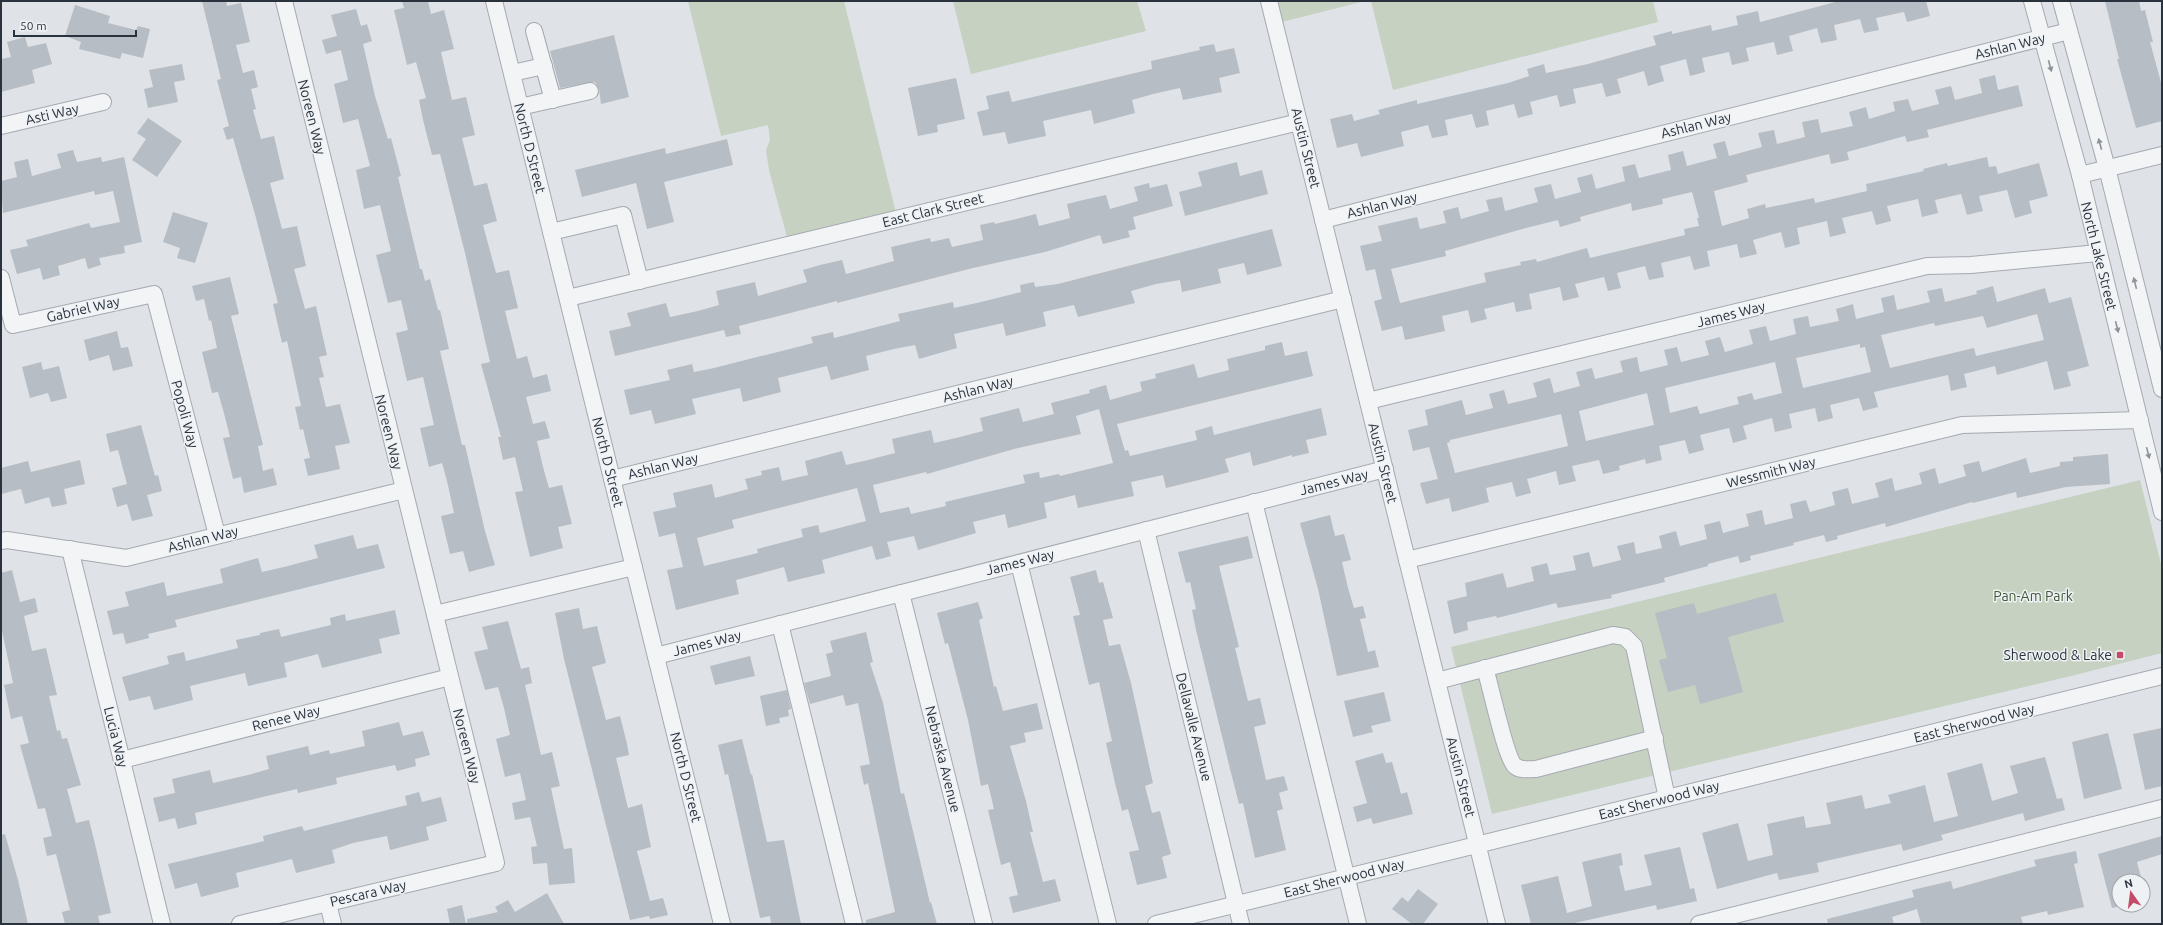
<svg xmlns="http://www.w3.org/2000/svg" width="2163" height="925" font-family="Ubuntu,sans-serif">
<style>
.green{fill:#c6d1c1}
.building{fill:#b7bdc4;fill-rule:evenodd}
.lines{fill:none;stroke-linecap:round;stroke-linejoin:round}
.minor-casing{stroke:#a5aab1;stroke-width:18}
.minor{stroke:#f2f4f6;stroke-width:16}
.oneway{fill:#8e939a}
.poi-dot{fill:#c44c68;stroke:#eff2f5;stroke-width:1.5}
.labels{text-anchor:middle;stroke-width:3;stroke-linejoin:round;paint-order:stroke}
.street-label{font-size:14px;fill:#29323d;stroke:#eff2f5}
.park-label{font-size:14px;fill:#405838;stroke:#eff2f5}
.poi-label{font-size:14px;fill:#29323d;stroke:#eff2f5;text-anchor:end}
</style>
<rect width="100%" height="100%" fill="#dfe3e7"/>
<g class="green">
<path d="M688 1H844L899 225 791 252 769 170 766 150 770 140 768 125 721 136Z"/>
<path d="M953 1H1137L1146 31 971 74Z"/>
<path d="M1260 1H1365L1266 26Z"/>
<path d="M1371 1H1653L1658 22 1393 90Z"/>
<path d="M2140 480 2162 568V653L2067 677 1492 814 1451 647Z"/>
</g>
<g class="building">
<path d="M202 1H226L227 6 241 3 250 42 236 45 243 73 254 70 258 87 251 89 256 109 253 110 261 139 274 136 278 153 284 179 270 183 282 229 297 226 306 266 294 269 305 309 316 306 322 333 327 355 319 357 324 377 319 378 326 407 340 404 350 443 335 446 340 469 308 476 304 459 310 458 303 429 300 430 295 407 301 406 287 341 282 343 273 304 278 303 256 218 233 138 227 140 223 128 229 126 217 80 221 79Z"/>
<path d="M402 1H428L431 14 444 10 454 49 441 52 452 100 466 97 471 118 475 135 462 138 474 186 487 183 497 221 483 225 496 273 509 270 518 308 505 311 517 359 527 356 533 378 547 374 551 391 526 397 533 424 545 421 550 438 537 441 543 467 549 488 562 485 572 524 558 527 563 548 530 557 515 492 523 491 515 457 503 460 498 437H501L481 364 490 362 465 253 440 154 432 155 423 120 419 100 426 98 416 62 407 65 394 10 404 8Z"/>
<path d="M1839 1H1926L1930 16 1907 22 1904 12 1876 18 1879 30 1864 33 1860 19 1834 25 1837 40 1821 43 1817 28 1789 36 1793 51 1777 55 1774 42 1746 48 1749 61 1732 65 1729 52 1702 58 1705 72 1690 76 1686 59 1660 66 1664 81 1648 86 1644 71 1617 79 1621 93 1606 97 1602 83 1573 89 1576 103 1560 107 1557 95 1530 102 1533 114 1518 118 1514 104 1486 111 1489 125 1476 128 1472 114 1445 120 1448 135 1432 138 1428 125 1401 132 1404 146 1361 157 1357 143 1337 148 1330 119 1352 114 1354 121 1380 114 1378 110 1417 100V104L1508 83 1529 76 1527 69 1544 64 1546 73 1588 64 1656 45 1653 36 1672 31V34L1711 25 1712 31 1738 25 1736 16 1758 11 1760 22Z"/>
<path d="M2105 1H2139L2141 11 2145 10 2153 42H2150L2162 86V121L2136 128 2117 59H2119Z"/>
<path d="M75 5 110 16 108 23 136 30 138 26 150 29 143 58 122 53 120 59 79 49 81 42 65 36Z"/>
<path d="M356 9 361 26 367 24 372 41 363 44 375 96 388 139 391 138 401 176 398 177 420 269H422L425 281 430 279 438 310H440L449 349 440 351 462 445H465L485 531 495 565 469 572 463 551 450 554 441 516 454 513 447 481 442 463 429 467 420 428 434 425 423 377 407 381 396 333 408 330 401 300 388 303 376 255 391 251 380 205 364 209 356 170 370 166 358 119 343 123 339 106 334 84 348 80 341 50 326 54 322 40 337 36 331 15Z"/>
<path d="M614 35 629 97 601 104 599 89 595 82 560 88 550 51Z"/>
<path d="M25 37 28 47 46 43 52 64 32 70 35 83 1 92V59L11 57 7 42Z"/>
<path d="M1214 44 1216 52 1234 48 1240 73 1219 78 1222 92 1183 100 1180 88 1153 94 1132 100 1135 113 1094 124 1091 110 1043 121 1046 136 1008 144 1005 132 983 136 977 112 989 109 986 96 1009 91 1012 102 1152 69 1151 61 1200 50 1199 47Z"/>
<path d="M182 64 185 80 174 82 178 102 148 108 144 89 153 87 149 70Z"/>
<path d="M1995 75 1998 90 2018 85 2023 106 1927 130 1929 137 1907 142 1905 136 1847 152 1849 160 1831 164 1829 154 1746 175 1748 182 1714 191 1722 226 1749 218 1747 209 1765 204 1766 208 1814 198 1815 203 1867 191 1866 184 1924 171 1923 169 1947 163 1948 166 1987 157 1989 167 1996 166 1998 174 2039 163 2048 196 2029 201 2032 213 2015 218 2007 190 1979 196 1983 211 1967 215 1961 194 1935 200 1938 213 1922 217 1918 199 1887 206 1891 221 1876 225 1872 211 1842 218 1846 233 1830 237 1827 221 1797 228 1800 244 1785 248 1781 232 1753 240 1757 254 1740 258 1737 244 1707 251 1710 266 1694 270 1690 256 1661 263 1664 277 1649 280 1645 266 1617 273 1621 288 1608 291 1604 277 1575 284 1579 297 1563 301 1560 287 1529 294 1532 309 1516 312 1514 302 1484 309 1487 319 1471 323 1468 310 1442 316 1445 331 1405 340 1402 326 1382 331 1374 301 1382 299 1375 269 1366 271 1360 246 1382 241 1378 226 1417 217 1420 229 1446 223 1443 211 1458 207 1461 219 1489 211 1486 200 1502 197 1505 211 1538 202 1534 188 1551 184 1555 199 1581 192 1577 178 1592 174 1596 189 1625 181 1622 167 1635 164 1639 178 1671 170 1668 155 1683 151 1687 166 1717 158 1713 144 1725 141 1729 156 1762 147 1758 133 1774 130 1777 144 1805 137 1802 122 1818 119 1821 133 1853 126 1849 112 1866 107 1869 119 1895 111 1893 102 1908 99 1912 111 1939 104 1935 90 1951 86 1955 100 1982 93 1979 79ZM1692 192 1699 218H1697L1699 226 1684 229 1685 235 1590 258 1587 248 1537 262 1536 259 1520 262 1521 265 1484 273 1486 282 1400 303 1391 269 1446 256 1445 251 1526 228 1558 220 1560 227 1581 221 1580 217 1631 203 1632 211 1663 204 1662 199Z"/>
<path d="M956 78 965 119 937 125 938 132 918 136 908 88Z"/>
<path d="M148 118 182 141 157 177 132 160 146 139 137 133Z"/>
<path d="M727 139 733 165 664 182 674 222 647 229 636 183 582 197 575 170 665 148 666 154Z"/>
<path d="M73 150 77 162 101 157 102 162 124 157 142 242 124 246 125 253 99 258 101 265 88 269 85 258 58 266 60 275 43 280 40 268 17 274 10 250 28 246 26 240 89 223 91 228 120 222 113 191 95 195 94 191 3 213 1 181 17 177 14 162 28 159 32 176 61 168 57 154Z"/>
<path d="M1237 162 1240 176 1262 170 1268 194 1185 216 1179 192 1202 186 1198 172Z"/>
<path d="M1149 183 1150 188 1167 184 1173 206 1133 217 1136 229 1128 231 1130 237 1103 244 1100 235 1045 252 973 268 837 303V301L739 326 741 334 726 337 724 330 615 356 609 331 631 326 627 313 666 303 670 317 698 311 719 305 716 291 755 282 758 296 807 282 803 270 820 265 842 260 846 274 894 261 891 247 930 238 931 242 949 238 952 247 983 240 980 225 994 222 995 224 1036 214 1039 226 1070 218 1067 204 1083 200 1106 195 1110 209 1138 201 1134 187Z"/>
<path d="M173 212 208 223 195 263 177 258 180 248 163 242Z"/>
<path d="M1272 229 1282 266 1247 275 1244 263 1218 269 1221 283 1182 292 1180 280 1156 284 1131 291 1135 303 1078 317 1074 305 1043 312 1046 326 1006 336 1003 323 954 334 957 348 919 359 915 345 894 349 866 356 869 370 831 380 827 366 778 378 781 392 743 402 740 388 692 399 696 414 655 424 651 410 630 415 624 390 670 380 667 370 692 364 694 372 714 368 813 343 811 337 833 332 834 338 900 321 898 314 953 302 954 308 981 302 1021 292 1020 285 1034 282 1035 287 1058 284Z"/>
<path d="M230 277 239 314 231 316 263 445 258 446 263 471 273 468 277 485 244 493 241 477 233 479 223 438 230 437 225 417 218 392 212 393 202 352 217 348 211 320 209 321 204 299 196 301 192 286Z"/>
<path d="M1993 286 1997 302 2045 288 2049 303 2071 297 2089 366 2067 372 2071 386 2054 390 2047 361 1997 375 1995 366 1964 374 1967 387 1951 391 1948 375 1874 392 1878 407 1863 411 1859 398 1830 405 1833 418 1818 422 1815 408 1789 414 1792 428 1775 432 1772 418 1743 426 1747 439 1733 443 1729 428 1700 435 1704 450 1689 454 1685 440 1659 446 1662 460 1646 464 1645 459 1619 466 1620 470 1603 474 1599 460 1572 466 1576 481 1559 485 1556 471 1527 479 1531 493 1516 497 1512 482 1486 488 1489 502 1467 508 1452 512 1449 498 1426 504 1420 483 1438 479 1429 447 1413 451 1408 430 1428 425 1425 410 1462 400 1466 415 1493 408 1489 394 1504 390 1508 404 1537 397 1533 383 1550 378 1554 393 1580 386 1576 372 1592 368 1595 379 1623 372 1620 361 1637 357 1640 372 1668 365 1664 350 1677 347 1681 362 1709 355 1705 341 1720 337 1725 352 1753 344 1749 330 1766 326 1770 341 1796 334 1793 319 1808 316 1810 327 1839 321 1836 309 1853 304 1856 319 1884 312 1881 298 1894 295 1897 310 1930 302 1927 291 1942 288 1945 302 1977 294 1976 291ZM2037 314 2044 340 1976 356 1974 348 1890 368 1881 335 1934 323 1935 326 1983 316 1987 328ZM1860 344V348L1865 347 1871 372 1803 388 1796 358ZM1775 362 1782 393 1754 400 1752 393 1737 397 1739 404 1700 414 1697 406 1670 413 1665 388ZM1647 393 1654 425 1586 441 1579 411ZM1561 414 1568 446 1455 473 1447 443 1450 442V440Z"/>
<path d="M117 331 121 348 128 347 133 366 113 371 109 355 89 361 84 340Z"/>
<path d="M1282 342 1285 356 1307 351 1313 376 1117 424 1125 451 1128 450 1130 456 1197 440 1195 431 1212 426 1214 435 1321 408 1327 435 1306 440 1309 453 1292 457V455L1253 466 1250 452 1225 459 1229 472 1207 478 1166 488 1163 475 1131 482 1134 496 1078 508 1075 495 1044 503 1047 518 1008 528 1005 514 973 522 976 533 918 550 914 536 887 542 891 556 876 560 872 546 822 560 825 573 788 582 784 567 736 580 739 594 676 610 667 570 683 567 675 533 659 537 653 512 676 507 673 493 712 484 715 498 748 489 745 479 762 475 761 471 779 467 782 481 808 475 805 461 842 451 846 465 868 460 895 453 892 439 931 430 934 443 956 438 983 431 980 418 1019 408 1023 422 1054 414 1051 403 1090 393 1089 390 1106 385 1110 400 1142 391 1140 382 1156 378 1155 374 1194 364 1198 378 1229 370 1227 359 1265 350V346ZM1099 409 1113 463 1060 476 1059 474 1040 478 1039 472 1023 475 1025 483 945 502 946 506 911 514 909 507 880 513 873 485 926 472 927 474 1014 449 1081 434 1076 416ZM857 488 866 521 820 533 818 525 801 529 803 537 757 549 758 553 704 566 697 538 734 528 732 520Z"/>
<path d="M41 362 43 370 59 366 67 398 51 402 48 393 30 398 22 367Z"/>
<path d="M141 425 155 476 158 475 162 491 147 495 153 516 132 521 127 504 117 507 112 488 127 484 118 450 110 452 106 434Z"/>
<path d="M2108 454 2110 484 2066 487 2017 498 2016 492 1973 503 1972 502 1886 527 1885 523 1837 536 1838 539 1826 542 1824 535 1793 543 1794 545 1750 556 1751 560 1740 563 1738 556 1708 564V566L1664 578 1665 582 1611 595 1612 598 1558 608 1556 603 1497 618 1496 616 1467 622 1468 630 1454 634 1447 601 1467 596 1465 583 1503 573 1507 588 1534 581 1531 567 1547 563 1550 575 1576 570 1573 556 1589 552 1593 567 1621 560 1617 546 1634 542 1636 554 1662 548 1659 536 1676 531 1680 546 1707 539 1704 525 1720 521 1723 533 1749 526 1746 514 1762 510 1765 525 1793 518 1790 504 1806 500 1810 512 1835 505 1832 492 1848 488 1852 504 1879 497 1875 483 1892 478 1895 491 1922 484 1919 473 1935 468 1939 484 1966 476 1963 465 1979 461 1982 472 2026 458 2030 473 2060 466V462L2073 461V457Z"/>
<path d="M80 460 85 484 64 489 67 504 52 507 49 497 25 504 21 489 1 494V468L28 461 31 472Z"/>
<path d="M1330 515 1335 536 1344 534 1351 560 1342 562 1348 588 1354 608 1363 606 1366 618 1360 619 1368 652 1375 650 1379 667 1337 676 1318 589 1300 523Z"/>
<path d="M353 535 357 549 378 544 385 568 175 620 177 627 148 634 149 638 126 644 123 633 113 635 107 611 129 606 125 592 164 582 167 596 223 583 220 569 258 558 262 572 284 567 318 558 314 545Z"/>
<path d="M1248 536 1253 558 1219 566 1239 647 1235 648 1248 701 1260 698 1266 724 1254 727 1266 780 1284 776 1288 790 1279 793 1283 809 1277 811 1286 850 1255 858 1243 803 1239 804 1229 765 1196 630 1192 610 1196 609 1190 582 1186 583 1178 552Z"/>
<path d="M12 570 20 602 35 598 38 612 24 616 32 651 46 648 57 695 49 696 57 731 60 730 62 739 67 738 81 785 67 789 76 823 89 820 95 844 111 913 98 916 100 924H65L62 912 70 910 56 854 47 856 43 838 52 836 45 808 38 809 20 745 29 743 22 716 11 719 4 685 13 683 1 626V573Z"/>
<path d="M1096 570 1099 583 1103 582 1113 618 1103 620 1109 646 1120 644 1131 683 1153 783 1145 786 1152 813 1160 811 1171 854 1162 857 1167 878 1137 885 1129 852 1139 850 1128 809 1122 811 1115 783 1106 743 1112 741 1099 682 1089 685 1073 616 1080 615 1070 577Z"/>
<path d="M1776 593 1784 622 1728 637 1743 692 1700 704 1695 685 1668 692 1659 660 1667 658 1655 613 1694 603 1697 614Z"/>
<path d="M978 602 983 618 979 620 994 687 996 686 1003 711 1037 703 1043 729 1024 733 1026 742 1010 746 1026 801 1033 832H1030L1043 882 1055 879 1061 901 1013 913 1009 897 1018 895 1010 862 1001 865 988 810 994 809 988 784 981 786 968 720 948 643 945 644 937 613Z"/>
<path d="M579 608 583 629 597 626 606 663 592 667 606 720 620 716 627 744 629 755 616 758 628 808 642 804 651 847 637 851 650 901 663 898 668 915 650 919 649 916 630 920 564 659 555 613Z"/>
<path d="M395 610 400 634 379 639 382 653 322 668 318 654 284 663 287 677 248 686 245 673 211 681 190 686 193 700 154 710 150 696 129 701 122 677 169 664 167 656 184 652 186 661 238 648 236 640 260 635V633L279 629 281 637 331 625 330 618 345 614 346 621Z"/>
<path d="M508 621 521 669 529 667 532 683 525 685 541 755 552 752 560 786 551 788 564 849 572 848 575 883 549 885 547 863 533 864 531 847 537 846 530 817 515 820 512 803 526 800 520 773 505 777 496 739 510 735 504 708 498 687 485 690 474 652 488 649 482 627Z"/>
<path d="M866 632 873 662 870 663 883 703 901 794 904 793 930 903 931 902 937 924H866V920L895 912 868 783 864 785 860 766 870 764 858 703 846 706 843 695 810 704 804 683 831 676 826 654 833 652 830 641Z"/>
<path d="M750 656 755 676 715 685 710 666Z"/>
<path d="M787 690 791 709 788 710 789 716 779 718 780 723 766 726 760 696Z"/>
<path d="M1384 692 1391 721 1371 726 1373 732 1353 737 1344 701Z"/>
<path d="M399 722 403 736 423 731 430 755 415 759 416 766 397 771 395 765 336 778 337 784 298 793 297 789 195 813 197 824 178 829 175 818 159 822 153 798 175 793 172 779 210 770 213 783 248 775 269 769 266 756 308 746 310 755 329 750 330 754 365 746 362 731Z"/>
<path d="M2162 728V786L2145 790 2133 734Z"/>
<path d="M2108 733 2122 789 2084 799 2072 742Z"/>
<path d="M742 739 751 775 752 774 767 842 784 840 801 924H771L770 916 760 918 728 774 725 775 718 745Z"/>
<path d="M1383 753 1386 763 1392 762 1401 794 1407 792 1413 814 1373 824 1371 818 1357 822 1353 807 1367 803 1355 761Z"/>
<path d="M2045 757 2057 799 2062 798 2065 810 2025 821 2023 813 1941 835 1943 840 1903 851 1901 844 1817 863 1819 872 1779 880 1777 873 1717 889 1702 833 1738 823 1748 861 1773 855 1767 824 1804 816 1806 828 1831 824 1826 803 1862 795 1865 809 1891 803 1888 795 1925 785 1934 822 1958 816 1947 773 1982 763 1992 801 2018 793 2010 766Z"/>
<path d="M419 792 422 802 441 797 447 821 426 827 429 840 390 850 387 836 353 843 332 850 335 863 296 873 292 859 236 873 239 887 201 897 197 883 175 889 168 864 264 841 263 836 302 826 304 831 407 805 405 796Z"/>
<path d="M5 834 18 880 28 924H1V835Z"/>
<path d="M2162 836V854L2137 862 2142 881H2119V905H2124L2112 908 2098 854Z"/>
<path d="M1680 847 1690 889 1694 888 1697 901 1657 910 1656 905 1570 924H1531L1521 885 1558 876 1567 913 1592 906 1582 862 1621 853 1623 865 1619 866 1625 891 1652 885 1644 855Z"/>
<path d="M2076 851 2078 863 2074 864 2084 907 2048 915 2047 911 2021 917 2023 924H1921L1917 909 1892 917 1894 924H1828L1827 919 1914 897 1912 890 1951 881 1953 889 2036 866 2034 860Z"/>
<path d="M1418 889 1438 904 1423 924H1412L1392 909 1402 897 1408 902Z"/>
<path d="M547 893 564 924H467V919L498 912 495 907 508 900 515 912Z"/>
<path d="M462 905 466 924H450L447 909Z"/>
</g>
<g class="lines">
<defs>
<g id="minor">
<path d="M494 1 722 924"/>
<path d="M1269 1 1497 924"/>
<path d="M2032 1 2080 175 2162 512"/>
<path d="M2061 1 2107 168 2162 389"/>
<path d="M534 31 553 100"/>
<path d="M512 73 544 66"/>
<path d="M520 107 590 91"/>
<path d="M1 126 103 102"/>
<path d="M2080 175 2162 155"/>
<path d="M1323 220 2069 31"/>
<path d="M551 232 623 215 640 281"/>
<path d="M1 278 13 325 154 294 217 535"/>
<path d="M568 298 1299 122"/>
<path d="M1368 401 1927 266 1971 265 2098 253"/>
<path d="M612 479 1343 299"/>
<path d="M1254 502 1358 924"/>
<path d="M1146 530 1241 924"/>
<path d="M1 541 7 540 126 558 404 490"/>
<path d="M70 549 162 924"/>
<path d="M1407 560 1962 425 2140 420"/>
<path d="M1019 563 1108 924"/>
<path d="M901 593 984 924"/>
<path d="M435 614 634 567"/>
<path d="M780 624 854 924"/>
<path d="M656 656 1385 469"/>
<path d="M1485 668C1490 684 1506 759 1515 766 1521 771 1528 769 1536 769L1655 738"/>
<path d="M1437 681 1613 635 1625 637 1634 646 1667 798"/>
<path d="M122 760 450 677"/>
<path d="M328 903 333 924"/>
<path d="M240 924 496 863 284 1"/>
<path d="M1156 924 2162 676"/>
<path d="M1699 924 2162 808"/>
</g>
</defs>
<use href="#minor" class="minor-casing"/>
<use href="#minor" class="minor"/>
</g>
<defs><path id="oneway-solid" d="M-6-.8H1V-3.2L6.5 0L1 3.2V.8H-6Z"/></defs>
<g class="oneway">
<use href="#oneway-solid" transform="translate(2050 66) rotate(75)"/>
<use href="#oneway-solid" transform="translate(2100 144) rotate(-105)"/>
<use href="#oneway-solid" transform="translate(2135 283) rotate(-104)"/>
<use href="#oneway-solid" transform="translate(2117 327) rotate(76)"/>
<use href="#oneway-solid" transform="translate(2148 453) rotate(76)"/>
</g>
<rect class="poi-dot" x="2116" y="651" width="8" height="8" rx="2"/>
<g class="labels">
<g class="street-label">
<text transform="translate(2010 46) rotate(-14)" y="5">Ashlan Way</text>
<text transform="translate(52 114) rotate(-13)" y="5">Asti Way</text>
<text transform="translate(312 117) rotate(76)" y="5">Noreen Way</text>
<text transform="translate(1696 125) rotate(-14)" y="5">Ashlan Way</text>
<text transform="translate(530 148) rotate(76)" y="5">North D Street</text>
<text transform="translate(1306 148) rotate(76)" y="5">Austin Street</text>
<text transform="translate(1382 205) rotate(-14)" y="5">Ashlan Way</text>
<text transform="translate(933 210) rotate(-14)" y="5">East Clark Street</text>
<text transform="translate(2099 256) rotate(76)" y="5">North Lake Street</text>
<text transform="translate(83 309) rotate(-13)" y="5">Gabriel Way</text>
<text transform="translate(1731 314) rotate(-14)" y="5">James Way</text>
<text transform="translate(978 389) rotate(-14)" y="5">Ashlan Way</text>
<text transform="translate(185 414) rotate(75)" y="5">Popoli Way</text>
<text transform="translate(389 432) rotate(76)" y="5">Noreen Way</text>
<text transform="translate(608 462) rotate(76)" y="5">North D Street</text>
<text transform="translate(1383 463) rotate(76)" y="5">Austin Street</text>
<text transform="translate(663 466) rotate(-14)" y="5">Ashlan Way</text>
<text transform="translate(1771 472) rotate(-14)" y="5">Wessmith Way</text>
<text transform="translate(1334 482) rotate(-14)" y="5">James Way</text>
<text transform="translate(203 539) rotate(-14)" y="5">Ashlan Way</text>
<text transform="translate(1020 562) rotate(-14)" y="5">James Way</text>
<text transform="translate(707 643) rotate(-14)" y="5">James Way</text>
<text transform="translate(286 718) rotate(-14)" y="5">Renee Way</text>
<text transform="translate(1974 723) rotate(-14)" y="5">East Sherwood Way</text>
<text transform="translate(1194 727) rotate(76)" y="5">Dellavalle Avenue</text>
<text transform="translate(116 737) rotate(76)" y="5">Lucia Way</text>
<text transform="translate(467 746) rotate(76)" y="5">Noreen Way</text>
<text transform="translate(943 759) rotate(76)" y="5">Nebraska Avenue</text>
<text transform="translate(686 777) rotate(76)" y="5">North D Street</text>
<text transform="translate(1461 777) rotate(76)" y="5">Austin Street</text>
<text transform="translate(1659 800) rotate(-14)" y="5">East Sherwood Way</text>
<text transform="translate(1344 878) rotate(-14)" y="5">East Sherwood Way</text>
<text transform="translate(368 893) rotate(-13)" y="5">Pescara Way</text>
</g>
<g class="park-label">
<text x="2033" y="601">Pan-Am Park</text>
</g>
<g class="poi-label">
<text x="2112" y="660">Sherwood &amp; Lake</text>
</g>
</g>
<rect width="2163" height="925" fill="none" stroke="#29323d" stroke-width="4"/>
<g transform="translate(2131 893) rotate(346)"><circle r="19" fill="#eff2f5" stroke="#a0a5ab"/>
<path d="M0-3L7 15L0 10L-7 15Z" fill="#c44c68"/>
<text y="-6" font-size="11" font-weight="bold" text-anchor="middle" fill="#29323d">N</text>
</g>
<path d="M14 30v6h122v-6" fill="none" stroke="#29323d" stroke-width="2"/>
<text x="20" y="30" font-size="12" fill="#29323d" stroke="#eff2f5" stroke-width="3" paint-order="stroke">50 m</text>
</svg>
